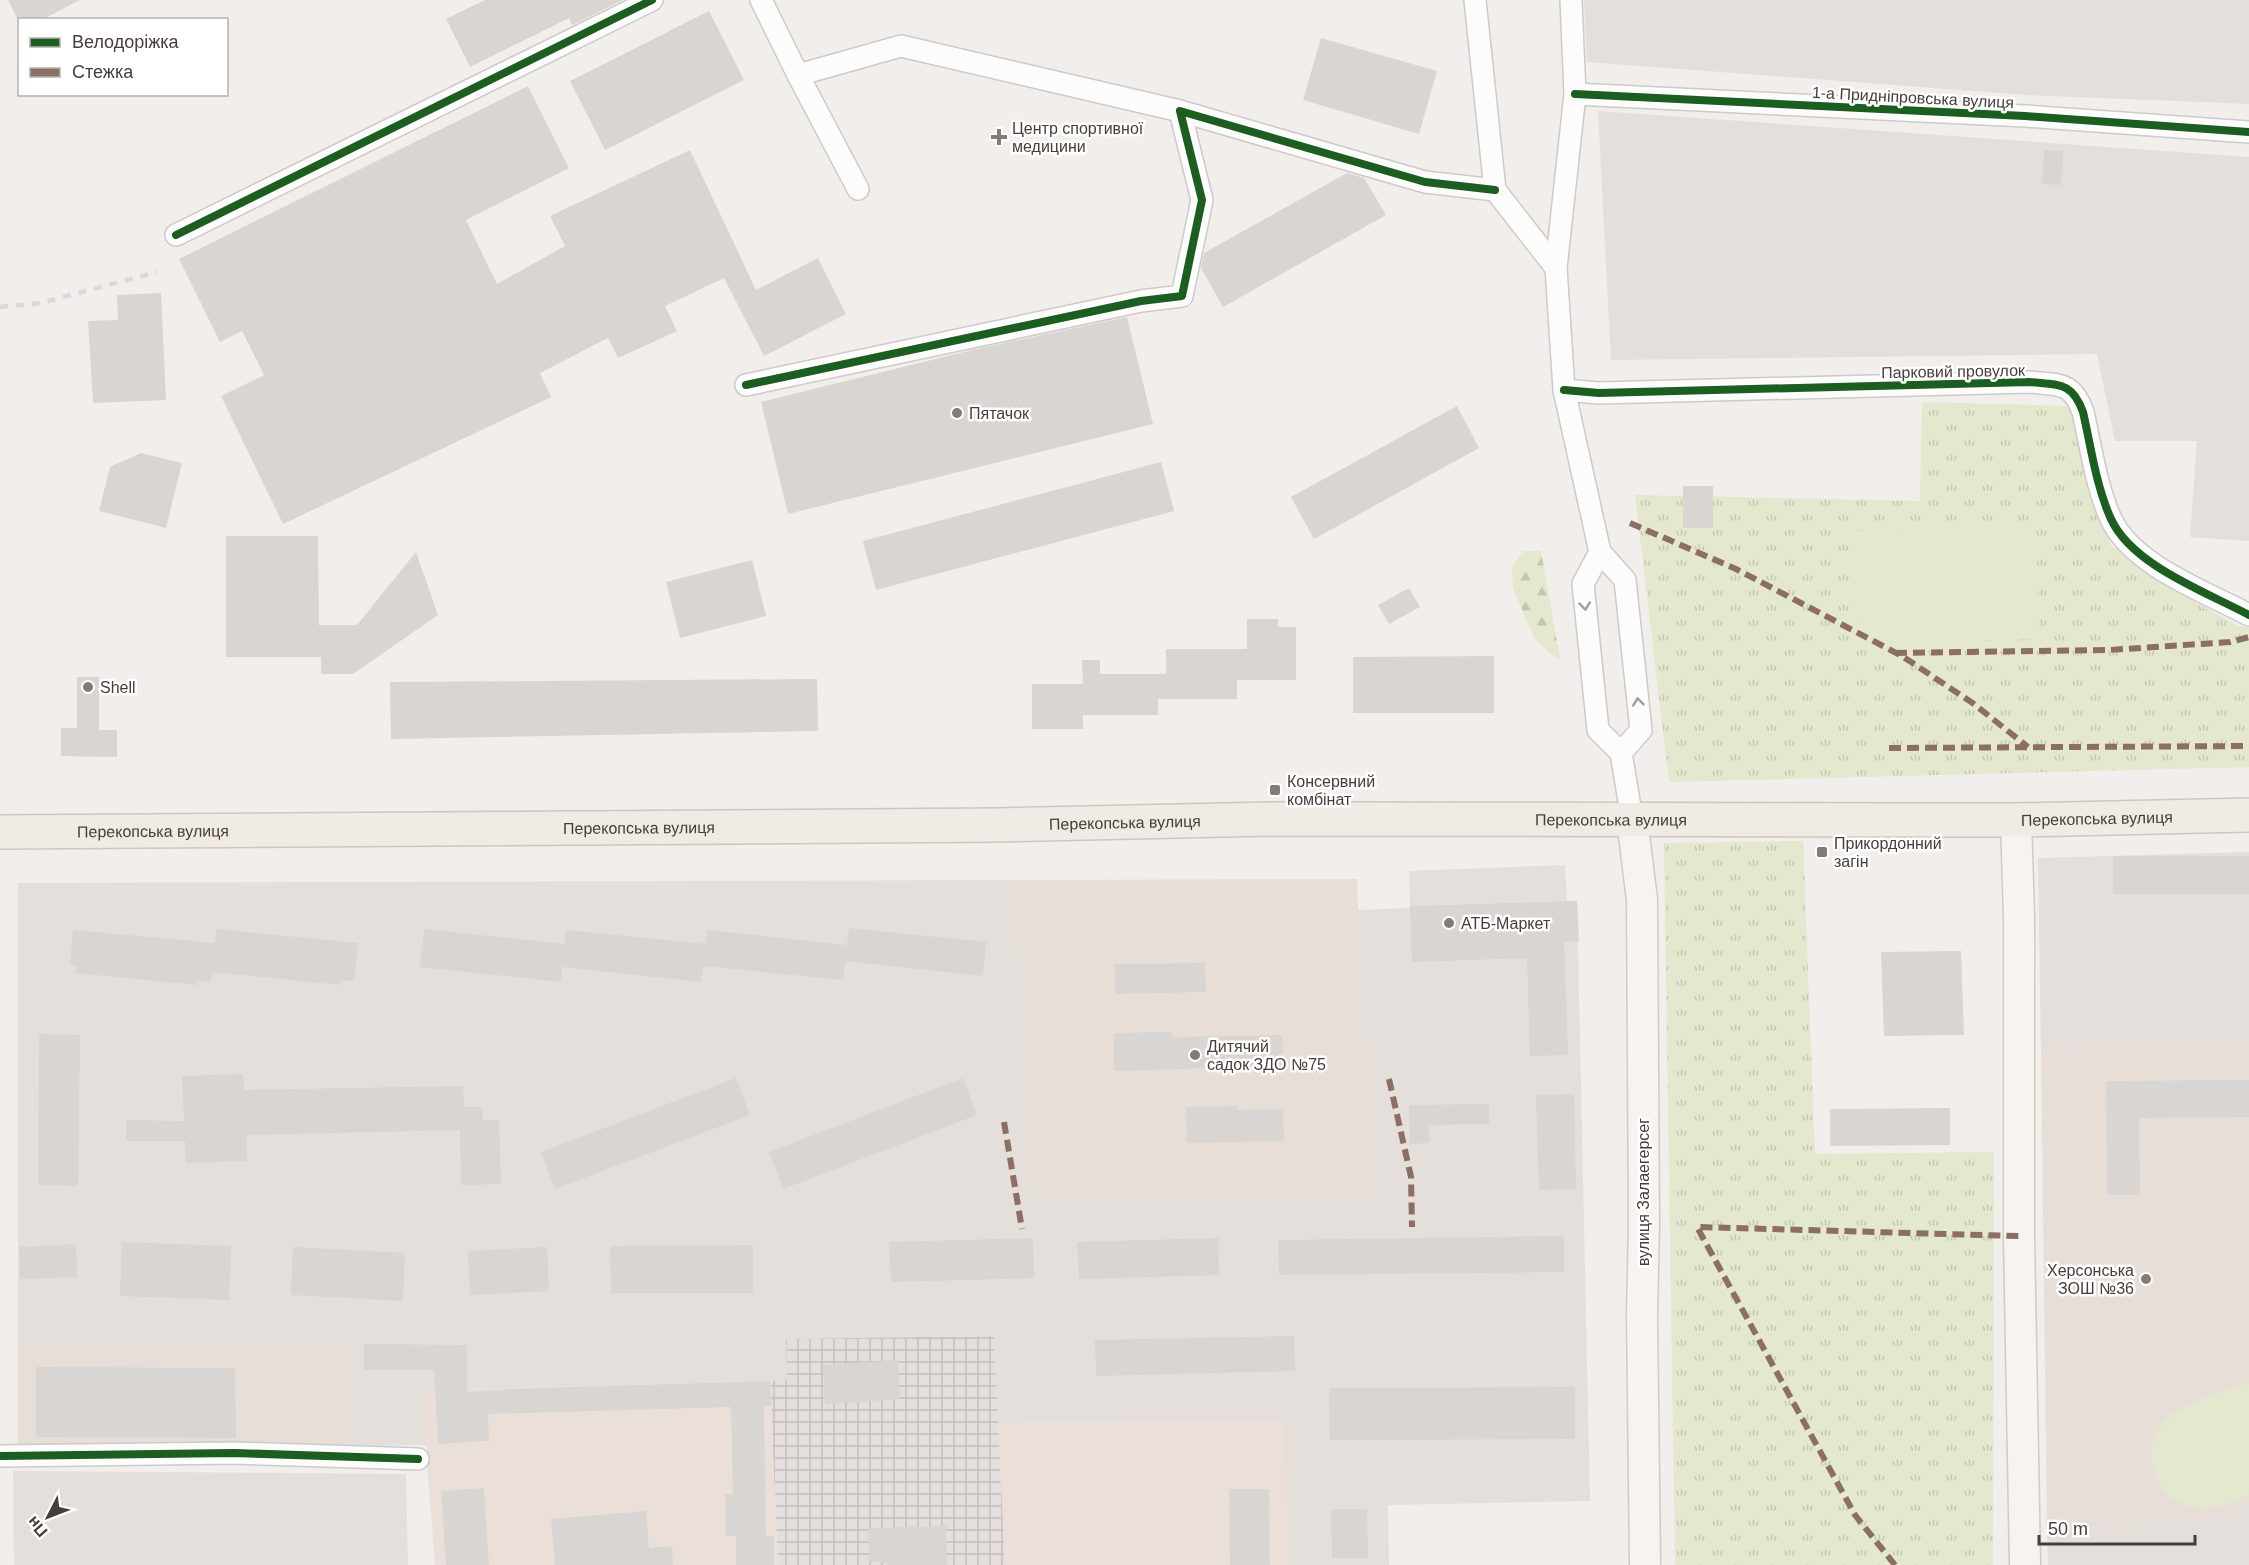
<svg xmlns="http://www.w3.org/2000/svg" width="2249" height="1565" font-family="Arial,sans-serif">
<style>
.residential{fill:#e4dfda}
.commercial{fill:#ebe0d9}
.industrial{fill:url(#industrial-grid)}
.education{fill:#e7dfd7}
.forest{fill:url(#forest-firs)}
.park{fill:url(#park-tufts)}
.garden{fill:#e3e8ce}
.parking{fill:#e2dfdc}
.building{fill:#d9d5d3}
.lines{fill:none;stroke-linecap:round;stroke-linejoin:round}
.minor-casing{stroke:#cdcac8;stroke-width:24}
.secondary-casing{stroke:#d1cbc4;stroke-width:33}
.primary-casing{stroke:#d1c6bb;stroke-width:36}
.minor{stroke:#fdfcfc;stroke-width:21}
.secondary{stroke:#f6f3f0;stroke-width:30}
.primary{stroke:#f0ebe5;stroke-width:33}
.rail{stroke:#d9d9d8;stroke-width:4.5;stroke-dasharray:8 8;stroke-linecap:butt}
.quiet{stroke:#8d6e63;stroke-width:6;stroke-dasharray:12 6;stroke-linecap:butt}
.cycleway-casing{stroke:#fff;stroke-width:11}
.cycleway{stroke:#1b5e20;stroke-width:8}
.oneway{stroke:#a29d9a}
.poi-dot{fill:#827c77;stroke:#fff;stroke-width:2}
.labels{text-anchor:middle;stroke-width:5;stroke-linejoin:round;paint-order:stroke}
.street-label{font-size:16px;fill:#463e38;stroke:#fff}
.poi-label{font-size:16px;fill:#463e38;stroke:#fff;text-anchor:start}
</style>
<defs>
<pattern id="industrial-grid" width="8" height="8" patternUnits="userSpaceOnUse" patternTransform="scale(1.5)"><rect width="8" height="8" fill="#e4dfdd"/><path d="M0 4h8M4 0v8" fill="none" stroke="#c5c0be"/></pattern>
<pattern id="forest-firs" width="22" height="20" patternUnits="userSpaceOnUse" patternTransform="scale(1.5)"><rect width="22" height="20" fill="#e3e8ce"/><path d="M5 1l3.5 6h-7zM16 11l3.5 6h-7z" fill="#c4c8b2"/></pattern>
<pattern id="park-tufts" width="24" height="20" patternUnits="userSpaceOnUse" patternTransform="scale(1.5)"><rect width="24" height="20" fill="#e3e8ce"/><path d="M3 7l-1-3M5 7V3M7 7l1-3M15 17l-1-3M17 17v-4M19 17l1-3" fill="none" stroke="#c4c8b2"/></pattern>
</defs>
<rect width="100%" height="100%" fill="#f1eeeb"/>
<g class="residential">
<path d="M1584 0H2249V104L2027 95 1587 62Z"/>
<path d="M1598 111 2249 157V541L2190 537 2197 441H2115L2097 354 1611 360Z"/>
<path d="M2249 852V1037L2041 1051 2038 858Z"/>
<path d="M1016 880 1038 1203 1369 1200 1358 910 1577 901 1590 1501 1388 1505 1389 1565H1288L1284 1421 998 1422 994 1336 786 1339 787 1381 426 1390 427 1445 340 1446V1342L18 1340V883Z"/>
<path d="M13 1471 406 1474 408 1565H14Z"/>
<path d="M2249 1506V1565H2048L2047 1531 2218 1519Z"/>
</g>
<g class="commercial">
<path d="M770 1381 778 1565H435L428 1476 425 1390Z"/>
<path d="M1284 1420 1288 1565H1005L998 1422Z"/>
</g>
<path class="industrial" d="M994 1336 1005 1565H778L770 1381 787 1380 786 1339Z"/>
<g class="education">
<path d="M1357 879 1369 1200 1038 1203 1016 880Z"/>
<path d="M2249 1037V1506L2218 1519 2047 1531 2041 1051Z"/>
<path d="M18 1340 340 1342V1446L18 1444Z"/>
</g>
<path class="forest" d="M1523 551H1541L1560 659 1554 657 1534 638 1513 588 1512 568Z"/>
<g class="park">
<path d="M1922 402 2069 406 2111 546 2181 595 2239 626 2249 628V767L1669 782 1635 495 1920 501Z"/>
<path d="M1803 841 1815 1154 1994 1152 1993 1565H1675L1664 843Z"/>
</g>
<g class="garden">
<path d="M2036 527 2039 639 1857 643 1854 531Z"/>
<path d="M2249 1383V1495C2234 1501 2218 1509 2201 1508 2158 1507 2135 1451 2166 1420 2185 1402 2224 1392 2249 1383Z"/>
</g>
<path class="parking" d="M1565 865 1567 901 1410 906 1409 871Z"/>
<g class="building">
<path d="M8 0H80L41 20H18Z"/>
<path d="M485 0H623L572 25 569 18 470 67 446 19Z"/>
<path d="M709 11 744 80 605 150 570 81Z"/>
<path d="M1321 38 1437 71 1419 134 1303 100Z"/>
<path d="M528 86 569 168 466 220 497 284 565 246 550 216 690 150 756 290 818 258 846 314 764 356 724 278 665 306 677 331 618 358 608 338 540 373 551 397 283 524 221 396 264 375 242 331 220 342 179 259Z"/>
<path d="M2044 150 2063 151 2061 185 2042 184Z"/>
<path d="M1347 173 1364 178 1386 215 1223 307 1201 268 1204 253Z"/>
<path d="M161 293 166 400 93 403 88 321 118 320 117 295Z"/>
<path d="M1127 317 1153 424 788 514 761 402 976 349Z"/>
<path d="M1457 406 1479 448 1314 539 1291 497Z"/>
<path d="M141 453 182 463 166 528 99 511 110 467Z"/>
<path d="M1161 462 1174 511 876 590 863 541Z"/>
<rect x="1683" y="486" width="30" height="42"/>
<path d="M226 536H318L319 625H357L416 552 438 615 353 674H321V657H226Z"/>
<path d="M752 560 766 616 680 638 666 582Z"/>
<path d="M1409 588 1420 607 1389 624 1378 605Z"/>
<path d="M1247 619H1278V627H1296V680H1237V699H1158V715H1083V729H1032V684H1083L1082 660H1100V674H1166V649H1247Z"/>
<path d="M1494 656V713H1353V657Z"/>
<path d="M77 677H99V730H117V757L61 756V728H77Z"/>
<path d="M817 679 818 731 391 739 390 682Z"/>
<rect x="2113" y="856" width="136" height="38"/>
<path d="M1567 901H1577L1579 941 1564 942 1568 1055 1530 1056 1527 958 1412 962 1410 906Z"/>
<path d="M849 928 986 942 983 976 845 961 843 980 703 966 701 982 562 967 561 982 420 967 424 929 565 944 566 930 706 944 707 930 847 945Z"/>
<path d="M216 929 358 943 354 981 340 980V985L212 972 211 982 197 980V985L75 973 76 966 70 965 73 930 215 943Z"/>
<path d="M1961 951 1964 1035 1884 1036 1881 952Z"/>
<path d="M1205 963 1206 992 1115 994V964Z"/>
<path d="M1172 1032V1037L1282 1035 1283 1066 1114 1071V1033Z"/>
<path d="M39 1034 80 1035 78 1186 38 1185Z"/>
<path d="M243 1074 244 1090 463 1086 464 1107H482L483 1120H499L501 1184 461 1185 460 1130 246 1135 247 1161 186 1163 185 1141H126V1120L184 1121 182 1076Z"/>
<path d="M736 1078 750 1115 555 1189 541 1152Z"/>
<path d="M963 1078 977 1115 783 1189 769 1152Z"/>
<path d="M2249 1080V1117L2139 1118 2140 1195H2107L2106 1081Z"/>
<path d="M1574 1094 1576 1189 1539 1190 1536 1095Z"/>
<path d="M1489 1104V1124L1429 1125 1430 1143 1410 1144 1409 1105Z"/>
<path d="M1237 1106V1110L1283 1109 1284 1141 1187 1143 1186 1107Z"/>
<path d="M1950 1108V1145L1830 1146V1109Z"/>
<path d="M1564 1236V1272L1279 1275 1278 1240Z"/>
<path d="M1033 1238 1034 1278 891 1282 889 1242Z"/>
<path d="M1218 1238 1219 1275 1079 1279 1077 1242Z"/>
<path d="M122 1242 231 1246 229 1300 120 1296Z"/>
<path d="M76 1244 77 1277 20 1279 19 1247Z"/>
<path d="M753 1245V1293H611L610 1246Z"/>
<path d="M293 1247 405 1253 403 1301 291 1295Z"/>
<path d="M547 1247 549 1291 470 1295 468 1251Z"/>
<path d="M1294 1336 1295 1371 1096 1376 1095 1340Z"/>
<path d="M364 1344 467 1345V1392L504 1390V1389L770 1381 771 1406H764L766 1536H774V1565H736V1536H725V1494H733L731 1407 488 1414 489 1441 438 1444 434 1370H364Z"/>
<path d="M898 1360 900 1399 825 1404 823 1365Z"/>
<path d="M36 1367 235 1368 236 1438 36 1437Z"/>
<path d="M1575 1387V1439L1330 1440 1329 1388Z"/>
<path d="M484 1488 489 1565H446L441 1491Z"/>
<path d="M1229 1489H1269L1270 1565H1230Z"/>
<path d="M1331 1509H1367L1368 1558H1332Z"/>
<path d="M646 1511 649 1548 672 1546 673 1565H555L551 1519Z"/>
<path d="M946 1526 947 1565H887V1562H869L868 1528Z"/>
</g>
<g class="lines">
<defs>
<g id="minor">
<path d="M761 0 798 75"/>
<path d="M1475 0 1495 190 1556 268"/>
<path d="M1571 0 1575 94 1556 268 1564 390 1600 552 1625 580 1641 730 1621 753"/>
<path d="M1575 94 2025 116 2249 132"/>
<path d="M858 189 798 75 901 46 1180 111"/>
<path d="M176 235 652 0"/>
<path d="M746 385 1141 301 1182 296 1202 200 1180 111 1425 182 1495 190"/>
<path d="M1564 390 1599 393 2029 382C2058 385 2072 381 2083 412 2091 447 2096 486 2111 519 2132 565 2206 592 2249 615"/>
<path d="M1600 552 1583 584 1598 730 1621 753 1632 819"/>
<path d="M0 1456 235 1453 418 1459"/>
</g>
<g id="secondary">
<path d="M1632 819 1642 900 1644 1226 1642 1314 1645 1565"/>
<path d="M2016 820 2019 917V1236L2025 1565"/>
</g>
<g id="primary">
<path id="s1" d="M0 832 997 825 1277 819 2016 820 2249 815"/>
</g>
</defs>
<use href="#minor" class="minor-casing"/>
<use href="#secondary" class="secondary-casing"/>
<use href="#primary" class="primary-casing"/>
<use href="#minor" class="minor"/>
<use href="#secondary" class="secondary"/>
<use href="#primary" class="primary"/>
<path class="rail" d="M0 307 41 303 157 272"/>
<g class="quiet">
<path d="M1630 523 1736 569 1902 656 1974 704 2028 747"/>
<path d="M1895 653 2109 650 2230 642 2249 637"/>
<path d="M1889 748 2249 746"/>
<path d="M1389 1079 1411 1177 1412 1227"/>
<path d="M1004 1122 1022 1229"/>
<path d="M1895 1565 1855 1515 1697 1227 2019 1236"/>
</g>
<defs>
<g id="cycleway">
<path d="M1575 94 2025 116 2249 132"/>
<path d="M176 235 652 0"/>
<path d="M746 385 1141 301 1182 296 1202 200 1180 111 1425 182 1495 190"/>
<path d="M1564 390 1599 393 2029 382C2058 385 2072 381 2083 412 2091 447 2096 486 2111 519 2132 565 2206 592 2249 615"/>
<path d="M0 1456 235 1453 418 1459"/>
</g>
</defs>
<use href="#cycleway" class="cycleway-casing"/>
<use href="#cycleway" class="cycleway"/>
</g>
<defs><path id="oneway-chevron" d="M-2-3.5L2.5 0L-2 3.5" fill="none" stroke-width="1.6" stroke-linecap="round" stroke-linejoin="round" transform="scale(1.5)"/></defs>
<g class="oneway">
<use href="#oneway-chevron" transform="translate(1585 606) rotate(84)"/>
<use href="#oneway-chevron" transform="translate(1638 702) rotate(-96)"/>
</g>
<g class="poi-dot">
<path d="M996 128h6v6h6v6h-6v6h-6v-6h-6v-6h6z"/>
<circle cx="957" cy="413" r="6"/>
<circle cx="88" cy="687" r="6"/>
<rect x="1269" y="784" width="12" height="12" rx="3"/>
<rect x="1816" y="846" width="12" height="12" rx="3"/>
<circle cx="1449" cy="923" r="6"/>
<circle cx="1195" cy="1055" r="6"/>
<circle cx="2146" cy="1279" r="6"/>
</g>
<g class="labels">
<g class="street-label">
<text transform="translate(1913 97) rotate(3)" y="6">1-а Придніпровська вулиця</text>
<text transform="translate(1953 371) rotate(-1)" y="6">Парковий провулок</text>
<text dy="6" stroke="none"><textPath href="#s1" startOffset="2097">Перекопська вулиця</textPath></text>
<text dy="6" stroke="none"><textPath href="#s1" startOffset="1611">Перекопська вулиця</textPath></text>
<text dy="6" stroke="none"><textPath href="#s1" startOffset="1125">Перекопська вулиця</textPath></text>
<text dy="6" stroke="none"><textPath href="#s1" startOffset="639">Перекопська вулиця</textPath></text>
<text dy="6" stroke="none"><textPath href="#s1" startOffset="153">Перекопська вулиця</textPath></text>
<text transform="translate(1643 1192) rotate(-90)" y="6">вулиця Залаегерсег</text>
</g>
<g class="poi-label">
<text x="1012" y="134">Центр спортивної<tspan x="1012" dy="18">медицини</tspan></text>
<text x="969" y="419">Пятачок</text>
<text x="100" y="693">Shell</text>
<text x="1287" y="787">Консервний<tspan x="1287" dy="18">комбінат</tspan></text>
<text x="1834" y="849">Прикордонний<tspan x="1834" dy="18">загін</tspan></text>
<text x="1461" y="929">АТБ-Маркет</text>
<text x="1207" y="1052">Дитячий<tspan x="1207" dy="18">садок ЗДО №75</tspan></text>
<text x="2134" y="1276" text-anchor="end">Херсонська<tspan x="2134" dy="18">ЗОШ №36</tspan></text>
</g>
</g>
<rect x="18" y="18" width="210" height="78" fill="#ffffff" stroke="#b5b2af" stroke-width="1.5"/>
<rect x="30" y="38" width="30" height="9" fill="#1b5e20" stroke="#b5b2af" stroke-width="1.5"/>
<text x="72" y="48" font-size="18" fill="#463e38">Велодоріжка</text>
<rect x="30" y="68" width="30" height="9" fill="#8d6e63" stroke="#b5b2af" stroke-width="1.5"/>
<text x="72" y="78" font-size="18" fill="#463e38">Стежка</text>
<g transform="translate(48 1517) rotate(228)" stroke="#ffffff" stroke-width="4.5" paint-order="stroke">
<path d="M0-4.5L10 22L0 15L-10 22Z" fill="#463e38"/>
<text y="-9" font-size="16" font-weight="bold" text-anchor="middle" fill="#463e38">Пн</text>
</g>
<path d="M2039 1535v9h156v-9" fill="none" stroke="#463e38" stroke-width="3"/>
<text x="2048" y="1535" font-size="18" fill="#463e38" stroke="#ffffff" stroke-width="4.5" paint-order="stroke">50 m</text>
</svg>
